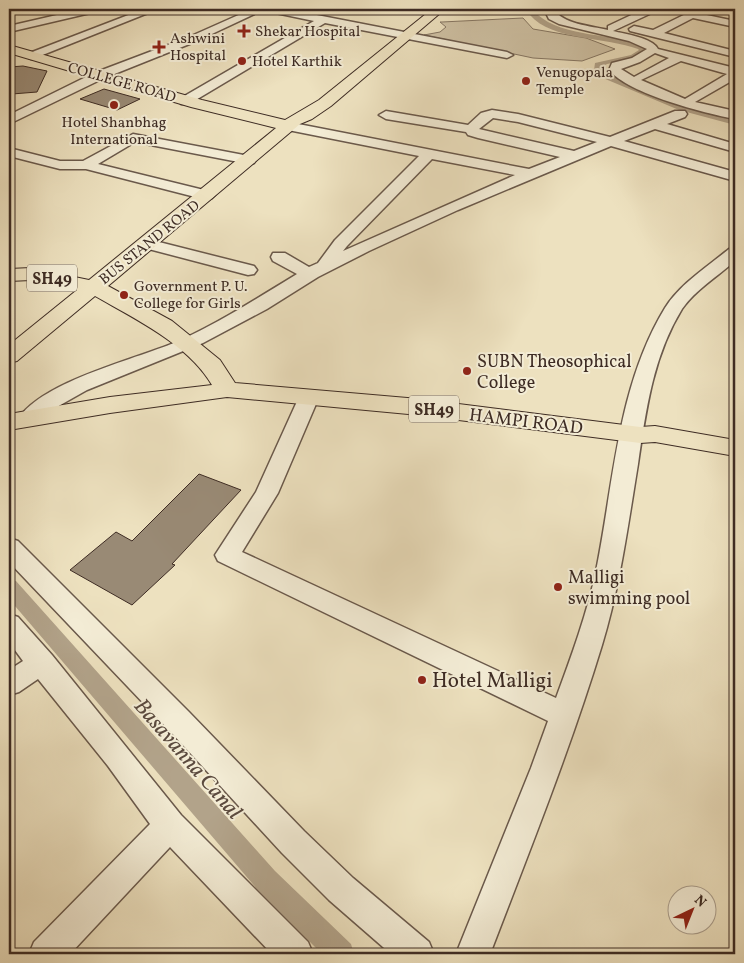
<svg xmlns="http://www.w3.org/2000/svg" width="744" height="963" font-family="Vollkorn,serif">
<style>
.green{fill:#cfc2a5;stroke:#867764}
.lines{fill:none;stroke-linecap:round;stroke-linejoin:round}
.canal{fill:#b2a38a;fill-rule:evenodd}
.building{fill:#998a75;stroke:#3e2c24}
.minor-casing{stroke:#6a594b;stroke-width:3}
.major-casing{stroke:#3e2c24;stroke-width:2}
.minor{fill:#f3ecd5;fill-rule:evenodd}
.major{fill:#ede1bf;fill-rule:evenodd}
.poi-dot{fill:#8f2418;stroke:#f3ecd5;stroke-width:2}
.labels{text-anchor:middle;stroke-width:4;stroke-linejoin:round;paint-order:stroke}
.far-poi-label{font-size:15px;fill:#3e2c24;stroke:#f3ecd5;text-anchor:start}
.far-street-label{font-size:15px;fill:#3e2c24;stroke:#f3ecd5}
.shield{fill:#f3ecd5;stroke:#746659;stroke-width:1}
.shield-label{font-size:16px;font-weight:bold;fill:#3e2c24}
.poi-label{font-size:18px;fill:#3e2c24;stroke:#f3ecd5;text-anchor:start}
.street-label{font-size:18px;fill:#3e2c24;stroke:#f3ecd5}
.near-poi-label{font-size:21px;fill:#3e2c24;stroke:#f3ecd5;text-anchor:start}
.near-water-label{font-size:22px;font-style:italic;fill:#5b4a3e;stroke:#f3ecd5}
</style>
<rect width="100%" height="100%" fill="#ede1bf"/>
<filter id="stains"><feTurbulence type="fractalNoise" baseFrequency=".004" numOctaves="4"/><feColorMatrix values="0 0 0 0 .2 0 0 0 0 .09 0 0 0 0 .02 0 0 0 .5 -.17"/></filter>
<radialGradient id="worn" r=".72"><stop offset=".6" stop-color="#630" stop-opacity="0"/><stop offset="1" stop-color="#630" stop-opacity=".3"/></radialGradient>
<path class="green" d="M523 18 533 29 586 38 615 49 582 61 533 58 424 35 440 32 446 27 440 22H442Z"/>
<g class="lines">
<g class="canal">
<path d="M533 9H541L538 15C563 37 614 34 645 45L648 51 637 59 607 64 603 66 609 74 687 106 735 119V125L679 110 603 78 594 70 595 63 631 55 639 50 638 49C607 37 552 41 530 15Z"/>
<path d="M9 579 16 581 275 871 351 944 354 954H322L257 889 9 599Z"/>
</g>
</g>
<g class="building">
<path d="M23 66 47 71 37 92 12 94V90H9V67Z"/>
<path d="M104 89 140 99 117 110 80 99Z"/>
<path d="M199 474 241 490 172 564 175 565 132 605 70 570 116 532 132 541Z"/>
</g>
<g class="lines">
<defs>
<g id="minor">
<path d="M83 9H100L99 11 9 32V26Z"/>
<path d="M144 9H158L35 58 31 59 25 56 27 54Z"/>
<path d="M252 9H265L197 41 102 79 9 124V115L94 73 189 37Z"/>
<path d="M266 9H286L507 52 513 55 507 58 325 23 189 104H181L179 101 181 98 314 21 271 12Z"/>
<path d="M544 9H554C562 24 591 26 608 30V26L644 9H657L656 11 613 31C625 34 653 38 658 49L735 68V79L695 102 735 111V119C704 113 629 94 609 70L612 63 632 58 647 49 629 41 559 24 549 19ZM655 53 669 58 634 77 621 69 640 62ZM681 61 727 74 685 99 641 80Z"/>
<path d="M696 9H709L702 14 735 21V27L693 18 664 33 735 51V57L630 31 629 29 634 26 653 30Z"/>
<path d="M492 110 518 114 610 137 675 111H685L687 114 685 117 667 124 735 144V152L655 129 624 141 735 172V181L611 146 458 210 369 251 318 277 267 309 203 343 87 390 48 412 35 424 28 425 21 424 18 419C44 380 138 359 181 340 222 321 259 297 297 274L273 261 271 257 273 253H285L309 267 318 263 335 240 419 156 288 130 283 129 281 126 283 123 288 122 529 169 560 157 478 138 468 135 466 132 386 119 379 115 386 111 468 125 481 113ZM493 118 518 122 597 142 574 151 479 129ZM432 159 515 175 343 251 347 246Z"/>
<path d="M133 134 249 156 254 157 256 160 254 163 249 164 135 142 98 164 212 192 215 195 212 198 207 200 86 169H60L9 156V148L60 161H83Z"/>
<path d="M147 239 254 266 257 270 254 274 248 275 141 247 139 244 141 241Z"/>
<path d="M735 248V261C718 276 695 290 682 309 653 356 646 410 638 464 628 525 620 586 602 645 570 750 529 852 490 954H456L531 768 548 721 218 561 215 555 256 492 299 397 302 393 309 391 316 393 319 397 278 493 242 552 556 698C571 657 587 614 596 571 614 483 617 387 665 308 680 284 707 267 729 249Z"/>
<path d="M9 538 18 541 189 712 304 831 353 878 429 942 434 954H391L329 900 282 853 169 730 9 562Z"/>
<path d="M9 614 18 617 52 655 181 815 308 942 313 954H272L170 847 70 954H29L34 942 150 824 108 766 38 679 19 692 9 695V670L23 661 9 642Z"/>
</g>
<path id="major" d="M432 9H445L331 106 312 119 300 124 108 286 172 321 220 360 235 383 419 399 640 427 655 426 735 440V456L655 442 640 443 419 415 227 397 110 413 9 430V414L110 397 212 385C188 344 135 319 95 296L17 361 9 363V345L77 290 31 280 9 281V269L31 268 89 280 276 128 191 107 9 53V45L202 100 285 120 319 100Z"/>
</defs>
<use href="#minor" class="minor-casing"/>
<use href="#major" class="major-casing"/>
<use href="#minor" class="minor"/>
<use href="#major" class="major"/>
</g>
<g class="poi-dot">
<path d="M241.5 23.5h5v5h5v5h-5v5h-5v-5h-5v-5h5z"/>
<path d="M156.5 39.5h5v5h5v5h-5v5h-5v-5h-5v-5h5z"/>
<circle cx="242" cy="61" r="5"/>
<circle cx="526" cy="81" r="5"/>
<circle cx="114" cy="105" r="5"/>
<circle cx="124" cy="295" r="5"/>
<circle cx="467" cy="371" r="5"/>
<circle cx="558" cy="587" r="5"/>
<circle cx="422" cy="680" r="5"/>
</g>
<g class="labels">
<g class="far-poi-label">
<text x="255" y="36">Shekar Hospital</text>
<text x="170" y="43">Ashwini<tspan x="170" dy="17">Hospital</tspan></text>
<text x="252" y="66">Hotel Karthik</text>
<text x="536" y="77">Venugopala<tspan x="536" dy="17">Temple</tspan></text>
<text x="114" y="127" text-anchor="middle">Hotel Shanbhag<tspan x="114" dy="17">International</tspan></text>
<text x="134" y="291">Government P. U.<tspan x="134" dy="17">College for Girls</tspan></text>
</g>
<g class="far-street-label">
<text transform="translate(122 82) rotate(16)" y="5">COLLEGE ROAD</text>
<text transform="translate(149 242) rotate(-39)" y="5">BUS STAND ROAD</text>
</g>
<g class="shield">
<rect x="27" y="264.5" width="50" height="27" rx="4"/>
<rect x="409" y="395.5" width="50" height="27" rx="4"/>
</g>
<g class="shield-label">
<text x="52" y="284">SH49</text>
<text x="434" y="415">SH49</text>
</g>
<g class="poi-label">
<text x="477" y="367">SUBN Theosophical<tspan x="477" dy="21">College</tspan></text>
<text x="568" y="583">Malligi<tspan x="568" dy="21">swimming pool</tspan></text>
</g>
<g class="street-label">
<text transform="translate(526 421) rotate(7)" y="6">HAMPI ROAD</text>
</g>
<g class="near-poi-label">
<text x="432" y="687">Hotel Malligi</text>
</g>
<g class="near-water-label">
<text transform="translate(189 758) rotate(49)" y="8">Basavanna Canal</text>
</g>
</g>
<rect width="744" height="963" fill="none" stroke="#ede1bf" stroke-width="30"/>
<rect x="10" y="10" width="724" height="943" fill="none" stroke="#3e2c24" stroke-width="2.5"/>
<rect x="15" y="15" width="714" height="933" fill="none" stroke="#3e2c24"/>
<g transform="translate(692 910) rotate(43)"><circle r="24" fill="#f3ecd5" stroke="#ab9f8e"/>
<path d="M0-4L9 19L0 12L-9 19Z" fill="#8f2418"/>
<text y="-8" font-size="14" font-weight="bold" text-anchor="middle" fill="#3e2c24">N</text>
</g>
<rect width="100%" height="100%" filter="url(#stains)"/>
<rect width="100%" height="100%" fill="url(#worn)"/>
</svg>
